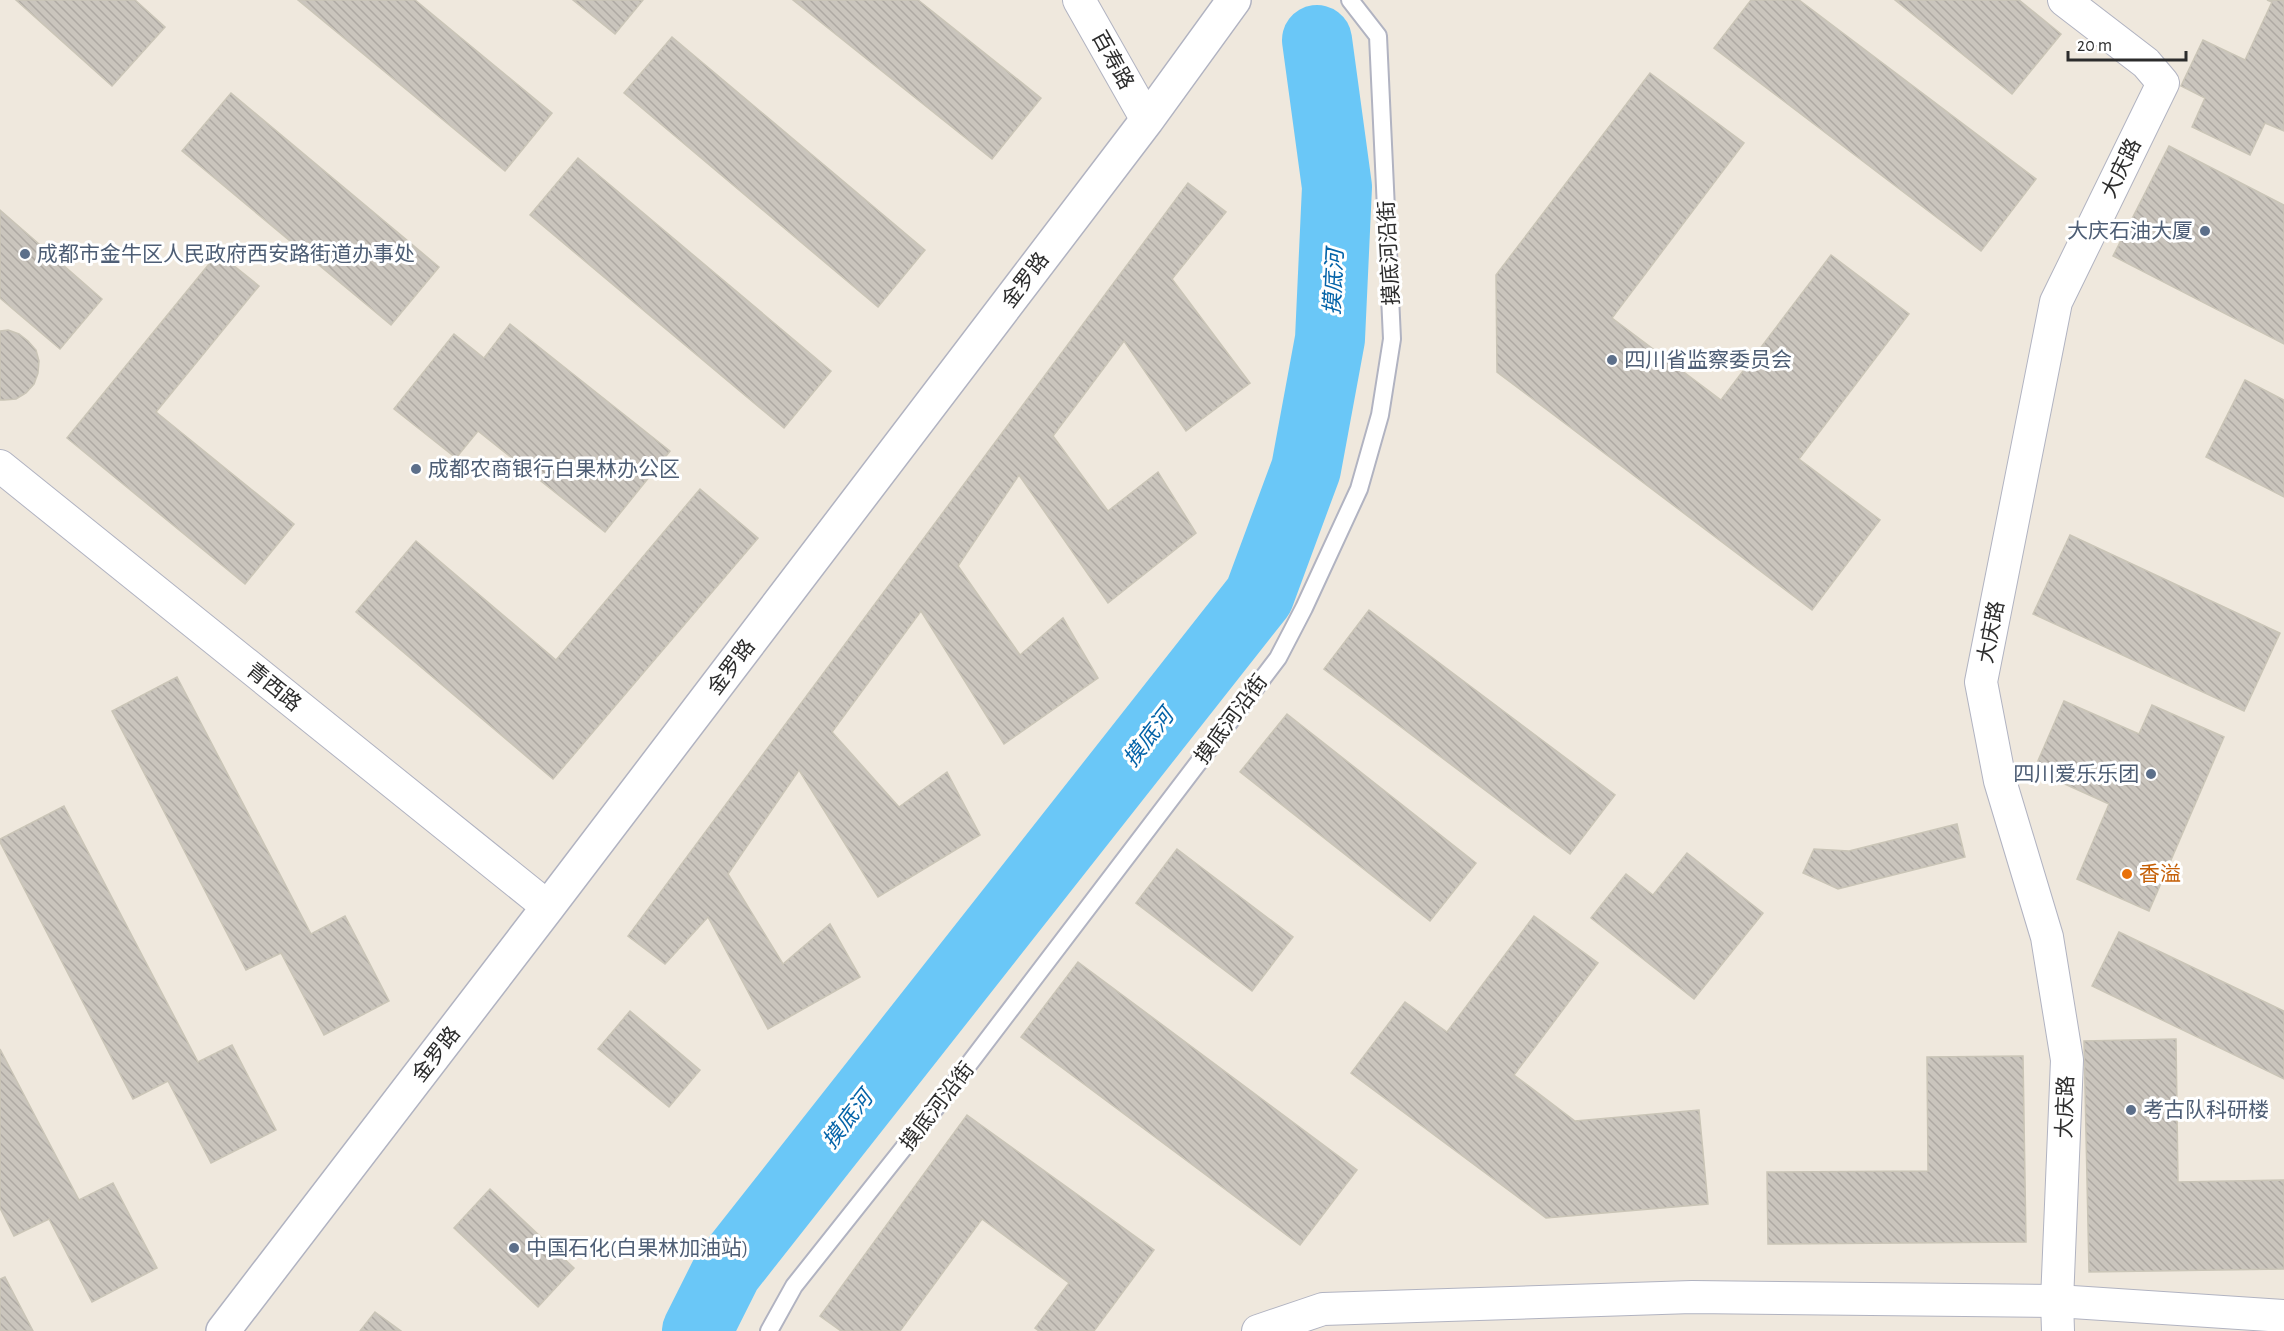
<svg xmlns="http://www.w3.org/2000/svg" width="2284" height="1331" font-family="'Alegreya Sans','Noto Sans SC',sans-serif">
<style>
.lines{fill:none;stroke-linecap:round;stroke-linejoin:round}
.river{stroke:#6ac7f7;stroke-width:70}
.building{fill:url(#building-back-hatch);stroke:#cac5b7;stroke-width:1.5}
.lane-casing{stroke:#b1b3c1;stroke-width:20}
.street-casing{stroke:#b1b3c1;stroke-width:34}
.secondary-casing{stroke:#b1b3c1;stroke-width:36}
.lane{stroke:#fff;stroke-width:16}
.street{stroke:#fff;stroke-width:32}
.secondary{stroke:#fff;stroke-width:33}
.service-dot{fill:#5c6f8a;stroke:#fff;stroke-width:2}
.food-dot{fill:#e8710a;stroke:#fff;stroke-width:2}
.labels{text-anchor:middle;stroke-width:6;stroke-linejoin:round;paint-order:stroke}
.street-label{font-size:21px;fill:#2c2c2c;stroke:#fff}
.service-label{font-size:21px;fill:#4e5e75;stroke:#fff;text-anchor:start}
.food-label{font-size:21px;fill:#c56008;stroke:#fff;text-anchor:start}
.water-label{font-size:22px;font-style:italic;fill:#0463a8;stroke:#fff}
</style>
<defs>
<pattern id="building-back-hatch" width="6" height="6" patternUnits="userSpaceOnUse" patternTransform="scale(1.5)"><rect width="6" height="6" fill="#cac5bd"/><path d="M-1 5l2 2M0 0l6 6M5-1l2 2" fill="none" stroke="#aea9a3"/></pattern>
</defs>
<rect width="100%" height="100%" fill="#efe8dd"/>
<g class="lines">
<path class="river" d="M697 1331 727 1271 1259 596 1306 469 1330 339 1337 187 1317 40"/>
</g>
<g class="building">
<path d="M16 0H135L165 27 112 86Z"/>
<path d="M298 0H415L552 113 505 171Z"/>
<path d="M573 0H643L615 34Z"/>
<path d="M793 0H918L1041 98 992 159Z"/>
<path d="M1751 0H1799L2036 179 1981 251 1714 48Z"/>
<path d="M1895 0H2019L2061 34 2012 94Z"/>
<path d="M2267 0H2284V131L2265 123 2250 155 2192 127 2205 98 2181 86 2203 40 2245 60 2272 2Z"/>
<path d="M672 37 925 250 878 307 624 93Z"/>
<path d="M1650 73 1744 143 1612 318 1721 400 1831 255 1909 314 1799 459 1880 520 1812 610 1497 372 1496 275Z"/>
<path d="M231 93 439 267 391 325 182 151Z"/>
<path d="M2169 146 2284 205V344L2113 256Z"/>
<path d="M578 158 831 371 784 428 530 215Z"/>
<path d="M1188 183 1226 212 1172 279 1250 383 1186 431 1124 341 1053 436 1108 511 1158 472 1196 533 1108 603 1019 475 958 566 1020 655 1063 618 1098 678 1004 744 921 611 832 732 899 807 947 772 980 835 878 897 799 770 728 874 783 964 830 924 860 977 768 1029 708 917 665 964 628 936Z"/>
<path d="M0 210 102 299 60 349 0 298Z"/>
<path d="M218 253 259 286 156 412 294 524 245 584 67 438Z"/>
<path d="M510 324 670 451 605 532 478 431 456 458 394 409 454 334 484 358Z"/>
<path d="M8 330 19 334 28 341 36 350 39 361 38 373 34 384 26 393 16 399 4 400H0V331Z"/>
<path d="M2245 380 2284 400V497L2206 457Z"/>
<path d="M700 489 758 538 553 779 356 612 416 541 556 660Z"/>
<path d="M2070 535 2280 633 2244 711 2033 614Z"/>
<path d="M1369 610 1615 795 1570 854 1324 669Z"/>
<path d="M177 677 311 934 345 916 389 1001 324 1035 281 953 246 970 112 711Z"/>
<path d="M2064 701 2139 734 2152 705 2224 737 2149 911 2077 879 2109 804 2034 770Z"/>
<path d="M1287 714 1476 863 1430 921 1240 772Z"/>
<path d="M64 806 198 1062 232 1045 276 1130 211 1163 168 1081 133 1099 0 842V839Z"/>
<path d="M1957 824 1965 857 1838 889 1803 873 1814 849 1849 851Z"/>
<path d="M1177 849 1293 937 1252 991 1136 903Z"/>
<path d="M1687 853 1763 913 1694 999 1591 918 1626 874 1653 895Z"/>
<path d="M1534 916 1598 963 1514 1075 1575 1121 1699 1110 1708 1204 1546 1218 1351 1073 1405 1002 1447 1032Z"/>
<path d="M2119 932 2284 1011V1079L2092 986Z"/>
<path d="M1078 962 1357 1170 1300 1245 1021 1037Z"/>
<path d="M630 1011 700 1070 669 1107 598 1049Z"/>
<path d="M2176 1039 2178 1182 2284 1180V1269L2089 1272 2084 1041Z"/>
<path d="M0 1049 79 1200 113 1183 157 1268 92 1302 49 1219 14 1236 0 1208Z"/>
<path d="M2023 1056 2026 1242 1768 1244 1767 1172 1928 1171 1927 1057Z"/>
<path d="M967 1115 1154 1250 1094 1331H1039L1035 1328 1069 1283 982 1219 900 1331H841L820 1316Z"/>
<path d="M490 1189 574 1268 538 1307 454 1228Z"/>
<path d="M5 1277 33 1331H0V1279Z"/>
<path d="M375 1312 401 1331H360Z"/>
</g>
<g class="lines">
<defs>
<path id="lane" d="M769 1331 794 1286 937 1106 1278 658 1304 608 1359 489 1380 415 1392 339 1378 36 1350 0"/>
<g id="street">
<path d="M1079 0 1147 120"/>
<path d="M0 466 548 907"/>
<path d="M1258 1331 1323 1309 1692 1297 2057 1301 2284 1316"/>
<path d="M2058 1331 2057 1301 2067 1060 2047 937 2000 781 1981 682 2056 302 2163 83 2146 63 2064 0"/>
</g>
<path id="secondary" d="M223 1331 548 907 1147 120 1234 0"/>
</defs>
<use href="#lane" class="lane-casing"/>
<use href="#street" class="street-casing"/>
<use href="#secondary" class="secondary-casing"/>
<use href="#lane" class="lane"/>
<use href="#street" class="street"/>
<use href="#secondary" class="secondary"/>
</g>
<g class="service-dot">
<circle cx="2205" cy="231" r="6"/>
<circle cx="25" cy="254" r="6"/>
<circle cx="1612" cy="360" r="6"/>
<circle cx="416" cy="469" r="6"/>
<circle cx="2151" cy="774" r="6"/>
<circle cx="2131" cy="1110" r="6"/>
<circle cx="514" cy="1248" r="6"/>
</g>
<circle class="food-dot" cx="2127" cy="874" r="6"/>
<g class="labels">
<g class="street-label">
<text transform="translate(1113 60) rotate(61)" y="7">百寿路</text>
<text transform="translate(2121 168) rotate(-64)" y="7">大庆路</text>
<text transform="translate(1389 253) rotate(-93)" y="7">摸底河沿街</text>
<text transform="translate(1025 280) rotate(-53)" y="7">金罗路</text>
<text transform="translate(1991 632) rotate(-79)" y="7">大庆路</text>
<text transform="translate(731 667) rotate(-53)" y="7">金罗路</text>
<text transform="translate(274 687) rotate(39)" y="7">青西路</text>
<text transform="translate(1231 719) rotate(-53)" y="7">摸底河沿街</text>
<text transform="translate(436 1054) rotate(-52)" y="7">金罗路</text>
<text transform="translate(937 1106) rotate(-52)" y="7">摸底河沿街</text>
<text transform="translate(2065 1107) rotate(-88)" y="7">大庆路</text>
</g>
<g class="service-label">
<text x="2193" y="238" text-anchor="end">大庆石油大厦</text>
<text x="37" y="261">成都市金牛区人民政府西安路街道办事处</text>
<text x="1624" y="367">四川省监察委员会</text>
<text x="428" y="476">成都农商银行白果林办公区</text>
<text x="2139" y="781" text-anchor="end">四川爱乐乐团</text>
<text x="2143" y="1117">考古队科研楼</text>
<text x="526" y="1255">中国石化(白果林加油站)</text>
</g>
<g class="food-label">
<text x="2139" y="881">香溢</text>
</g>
<g class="water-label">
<text transform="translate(1333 282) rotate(-87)" y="8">摸底河</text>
<text transform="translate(1148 737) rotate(-52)" y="8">摸底河</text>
<text transform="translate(847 1119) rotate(-52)" y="8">摸底河</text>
</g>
</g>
<path d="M2068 51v9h118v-9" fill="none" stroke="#2c2c2c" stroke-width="3"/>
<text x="2077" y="51" font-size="18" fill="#2c2c2c" stroke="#ffffff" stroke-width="4.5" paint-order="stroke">20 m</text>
</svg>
